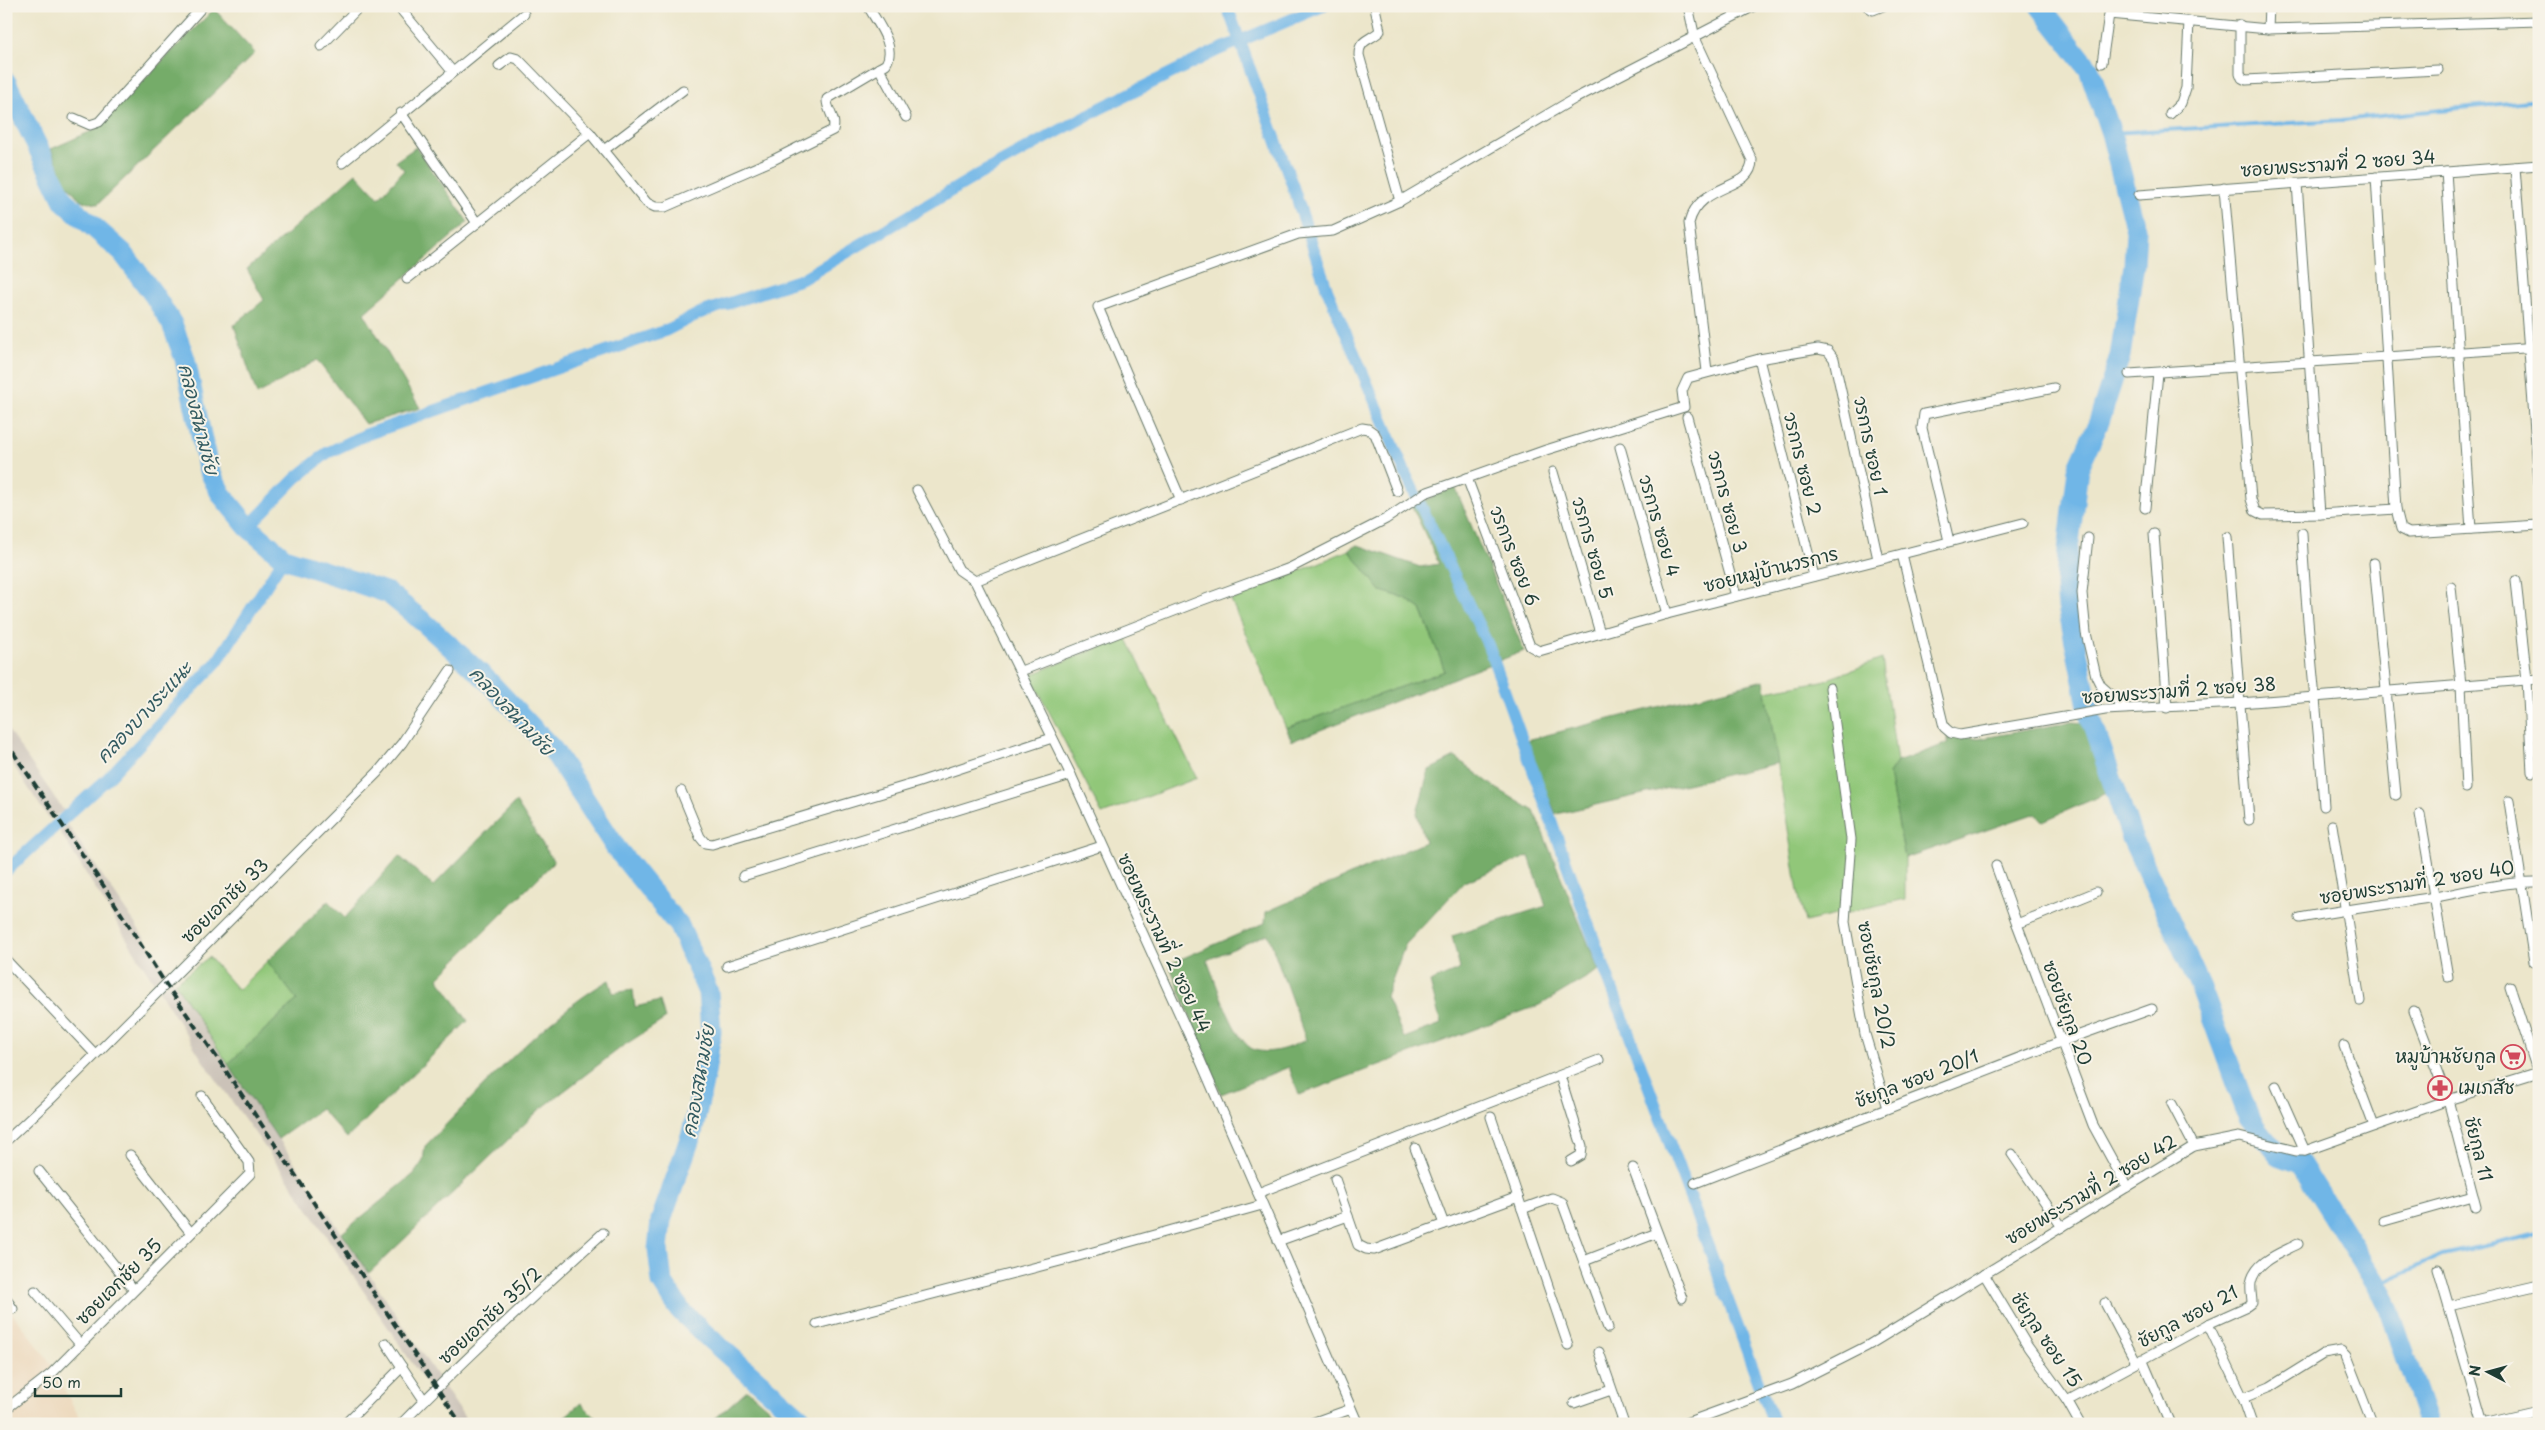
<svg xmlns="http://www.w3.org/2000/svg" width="2545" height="1430" font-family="'Playpen Sans','Playpen Sans Thai',sans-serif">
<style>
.built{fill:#ecd7ba}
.industrial{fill:#cbc2b8}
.green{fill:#91c779;stroke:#588256}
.forest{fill:#74ac69;stroke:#4a744e;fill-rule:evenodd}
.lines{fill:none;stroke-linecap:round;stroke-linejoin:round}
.stream{stroke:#70b6e7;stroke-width:4}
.canal{stroke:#70b6e7;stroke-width:12}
.river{stroke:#70b6e7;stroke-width:21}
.minor-casing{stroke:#677869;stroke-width:11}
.minor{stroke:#fff;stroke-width:9}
.rail{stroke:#1f3d34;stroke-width:4;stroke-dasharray:8 4;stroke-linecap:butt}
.labels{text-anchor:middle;stroke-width:4;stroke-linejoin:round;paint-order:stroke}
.street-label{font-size:18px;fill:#1f3d34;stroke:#f7f3e8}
.poi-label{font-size:18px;fill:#1f3d34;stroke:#f7f3e8;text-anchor:end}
.water-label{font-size:19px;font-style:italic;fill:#335b61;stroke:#f7f3e8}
</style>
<rect width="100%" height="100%" fill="#f7f3e8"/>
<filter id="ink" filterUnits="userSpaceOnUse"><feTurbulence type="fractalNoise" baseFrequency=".02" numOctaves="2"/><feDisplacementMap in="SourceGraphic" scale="10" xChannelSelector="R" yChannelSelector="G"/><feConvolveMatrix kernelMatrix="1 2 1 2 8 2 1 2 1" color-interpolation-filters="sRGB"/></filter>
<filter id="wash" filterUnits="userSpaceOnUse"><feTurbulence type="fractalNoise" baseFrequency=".0096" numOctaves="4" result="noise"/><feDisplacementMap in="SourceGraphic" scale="20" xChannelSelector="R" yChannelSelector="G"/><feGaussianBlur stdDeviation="1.12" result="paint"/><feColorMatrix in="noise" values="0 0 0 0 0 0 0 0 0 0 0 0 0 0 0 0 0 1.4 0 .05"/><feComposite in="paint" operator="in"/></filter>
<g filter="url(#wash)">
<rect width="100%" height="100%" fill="#ece6cb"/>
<path class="built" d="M6 1305 47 1358 83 1424H6Z"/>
<g class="industrial">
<path d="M6 728V727L64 811 49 819 6 754Z"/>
<path d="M68 825 167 971 469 1424H453L292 1185 203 1061 60 832Z"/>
</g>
<g class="green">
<path d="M1349 550 1381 591 1405 598 1421 609 1445 671 1286 728 1231 600Z"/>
<path d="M1126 637 1197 778 1102 814 1030 675Z"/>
<path d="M1882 659 1897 762 1889 774 1905 858V899L1805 922 1798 892 1766 691 1822 681Z"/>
<path d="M209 957 238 990 267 961 298 999 228 1064 175 983Z"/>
</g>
<g class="forest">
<path d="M214 9 255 53 98 204 81 201 65 182 51 149 94 130Z"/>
<path d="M416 147 468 222 364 313 420 408 365 424 317 360 257 395 234 325 264 300 247 269 356 173 379 198 404 170 396 161Z"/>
<path d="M1455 487 1524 651 1292 741 1286 728 1445 671 1421 609 1405 598 1381 591 1349 550 1358 545 1420 567 1439 564 1412 506Z"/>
<path d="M1764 680 1778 763 1556 814 1523 741Z"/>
<path d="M2072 722 2083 723 2114 790 2043 821 2036 813 1905 858 1889 774 1897 762 1948 743 1947 733 1978 739Z"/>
<path d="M1455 757 1496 788 1534 811 1599 970 1542 1004 1299 1095 1289 1067 1221 1094 1169 964 1265 923 1266 912 1425 842 1417 813 1429 770ZM1529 856 1546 906 1452 936 1460 969 1430 982 1441 1024 1404 1038 1386 997 1405 945 1464 882ZM1268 934 1306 1040C1290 1047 1273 1055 1255 1050 1235 1045 1215 979 1207 960Z"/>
<path d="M516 802 554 862 438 978 468 1021 347 1138 321 1109 278 1139 228 1064 297 1000 267 961 328 901 345 918 399 856 433 886Z"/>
<path d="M609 980 613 993 633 990 635 1007 660 1001 665 1019 623 1046 538 1111 369 1273 342 1233 414 1174 423 1161 425 1146C480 1091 542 1019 609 980Z"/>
<path d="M747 1390 786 1424H709Z"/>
<path d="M581 1403 602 1424H556Z"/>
</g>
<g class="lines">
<g class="stream">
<path d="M2111 133 2342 120 2539 100"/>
<path d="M2377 1285 2442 1255 2539 1234"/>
</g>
<g class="canal">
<path d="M1227 6 1292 184 1327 289 1407 477 1488 645 1593 937 1774 1424"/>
<path d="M248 527 296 478 327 453 365 435 667 330 700 313 802 279 978 175 1101 108 1216 51 1323 6"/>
<path d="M6 871 106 780 217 662 284 558"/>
</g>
<g class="river">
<path d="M2040 6 2089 69 2111 133 2136 231 2134 265 2120 356 2099 422 2078 469 2068 551 2066 587 2068 607 2090 716 2132 838 2201 988 2249 1118 2278 1155 2300 1163 2377 1285 2389 1310 2428 1424"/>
<path d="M6 82 64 201 123 253 154 295 172 324 185 359 208 468 221 494 248 527 284 558 388 593 427 625 487 680 553 750 616 848 679 926 708 992 711 1032 705 1073 692 1133 661 1220 658 1249 662 1282 680 1310 708 1337 807 1424"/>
</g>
</g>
</g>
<g filter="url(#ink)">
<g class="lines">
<defs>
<g id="minor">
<path d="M398 6 452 71"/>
<path d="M1688 6 1695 38 1752 160C1752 192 1700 181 1689 223L1707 371"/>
<path d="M1867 6 1873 10 1883 6"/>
<path d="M2182 6 2186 7"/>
<path d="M1375 8 1380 31C1371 40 1359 39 1359 55L1400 201"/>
<path d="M2240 25V73L2242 78 2246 80 2438 70"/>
<path d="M2268 29 2269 6"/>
<path d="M321 46 360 6"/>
<path d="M2102 63 2109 14 2268 29 2539 21"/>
<path d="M499 66 511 57 518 59 590 133 647 203 655 207H665L773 160 833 130C837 118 826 110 827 99L886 64C897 46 877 23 868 6"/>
<path d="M879 68 906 117"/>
<path d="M401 113 477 223"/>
<path d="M2170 114 2181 103 2186 88 2189 21"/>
<path d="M74 118 90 125 99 122 203 6"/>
<path d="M604 150 683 90"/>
<path d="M342 163 524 14"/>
<path d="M2515 167 2539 483"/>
<path d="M2446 172 2471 529"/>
<path d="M2376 177 2396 509 2401 529 2409 533 2539 525"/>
<path d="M2297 183 2320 514"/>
<path d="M2224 188 2251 499 2255 511 2263 515 2320 514 2396 509"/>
<path d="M2139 195 2539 165"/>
<path d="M407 279 590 133"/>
<path d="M1759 359 1814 576"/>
<path d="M2129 374 2539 347"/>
<path d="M1687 417 1736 596"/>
<path d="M1620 447 1667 614"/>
<path d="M1553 472 1600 633"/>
<path d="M1467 478 1530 646 1539 651 1667 614 2023 523"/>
<path d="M917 490 959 570 975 581 1071 775 1198 1055 1358 1424"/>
<path d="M1181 500 1098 307 1298 234 1333 231 1400 201 1574 99 1754 6"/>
<path d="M2145 508 2158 373"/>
<path d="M2302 533C2306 624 2318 715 2324 806"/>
<path d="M2154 534 2167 708"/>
<path d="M2227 537 2249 820"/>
<path d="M2088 538 2082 593 2086 633 2096 676 2101 686 2126 708"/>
<path d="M1949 541 1922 428 1924 414 2054 388"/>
<path d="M1902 554 1944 727 1951 733 1960 735 2105 710 2240 703 2539 679"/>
<path d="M2374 563 2396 795"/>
<path d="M975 581 1362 428 1368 429 1375 434 1397 491"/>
<path d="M2516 581 2527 680 2532 772"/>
<path d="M2451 587 2461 685 2466 788"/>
<path d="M1021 671 1200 601 1290 568 1386 519 1425 493 1546 450 1684 407 1682 391 1688 378 1759 359 1818 349 1828 351 1834 359 1878 559"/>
<path d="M1830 688 1851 839 1845 922 1865 1034 1887 1108"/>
<path d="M681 791 700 837 705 843 712 844 916 783 1052 738"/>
<path d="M2509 801 2534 962"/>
<path d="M2420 814 2448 977"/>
<path d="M2332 825 2360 1001"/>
<path d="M1996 866 2017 924"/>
<path d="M743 876 1071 775"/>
<path d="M2096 892 2017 924 2093 1125 2127 1187"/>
<path d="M2300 918C2345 909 2391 904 2436 897 2470 891 2504 881 2539 882"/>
<path d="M6 960 95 1054"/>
<path d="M727 966 1102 846"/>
<path d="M2510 987 2539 1076"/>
<path d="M2414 1011 2448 1100 2476 1207"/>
<path d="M2344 1046 2374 1126"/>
<path d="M1560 1076 1582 1146 1581 1155 1571 1161"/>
<path d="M2276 1086 2305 1151"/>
<path d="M2172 1104 2194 1146"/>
<path d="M1491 1117 1568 1345"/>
<path d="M6 1141 51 1099 378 772 402 743 450 671"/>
<path d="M1415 1148 1444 1224"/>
<path d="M2012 1154 2062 1227"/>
<path d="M130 1155 191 1233"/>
<path d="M1633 1168 1682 1298"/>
<path d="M39 1171 134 1290"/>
<path d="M1335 1179 1358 1245 1366 1249 1374 1250 1518 1197"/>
<path d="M1695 1183 2060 1042 2152 1009"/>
<path d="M1258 1193 1599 1060"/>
<path d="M1522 1209 1552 1198 1562 1202 1608 1328"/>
<path d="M2384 1221 2473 1196"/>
<path d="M1278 1241 1348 1216"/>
<path d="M1584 1261 1657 1233"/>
<path d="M2438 1269 2483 1424"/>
<path d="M1984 1274 2028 1347 2067 1401 2080 1424"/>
<path d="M35 1291 80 1344"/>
<path d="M6 1299 13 1309"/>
<path d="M2105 1303 2136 1362"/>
<path d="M2449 1306 2539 1285"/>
<path d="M817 1324 1068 1259 1262 1205"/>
<path d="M2208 1324 2243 1398 2252 1424"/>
<path d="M386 1343 424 1400"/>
<path d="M1599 1352 1624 1424"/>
<path d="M2142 1359 2170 1424"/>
<path d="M2243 1398 2270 1387 2323 1354 2341 1351 2346 1356 2371 1420"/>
<path d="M2067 1401 2208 1324 2248 1306 2252 1303C2252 1296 2250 1290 2251 1283 2255 1261 2281 1253 2298 1244"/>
<path d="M1574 1403 1611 1390"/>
<path d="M6 1409 52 1373 250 1174 249 1162 202 1096"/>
<path d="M345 1424 402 1367"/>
<path d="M401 1424C466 1358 534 1295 603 1233"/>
<path d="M1309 1424 1351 1409"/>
<path d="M1683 1424 1792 1384 1867 1346 2194 1146 2239 1137 2296 1151H2305L2448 1100 2539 1072"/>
<path d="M2483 1424 2539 1411"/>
</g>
</defs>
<use href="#minor" class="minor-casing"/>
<use href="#minor" class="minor"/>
<path class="rail" d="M6 742 103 885 165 983 222 1065 461 1424"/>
</g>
</g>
<defs>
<symbol id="supermarket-ring" viewBox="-11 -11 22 22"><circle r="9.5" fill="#f7f3e8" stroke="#d1495b" stroke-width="1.5"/><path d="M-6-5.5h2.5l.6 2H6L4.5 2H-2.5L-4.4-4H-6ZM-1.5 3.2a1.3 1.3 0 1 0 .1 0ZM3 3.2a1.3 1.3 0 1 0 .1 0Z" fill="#d1495b"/></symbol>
<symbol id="pharmacy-ring" viewBox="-11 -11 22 22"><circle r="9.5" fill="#f7f3e8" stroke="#d1495b" stroke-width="1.5"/><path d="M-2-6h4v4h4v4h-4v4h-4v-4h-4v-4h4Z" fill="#d1495b"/></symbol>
</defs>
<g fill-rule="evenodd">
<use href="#supermarket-ring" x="2499" y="1043" width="28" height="28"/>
<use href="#pharmacy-ring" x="2426" y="1074" width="28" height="28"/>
</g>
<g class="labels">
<g class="street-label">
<text transform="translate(2338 164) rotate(-4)" y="6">ซอยพระรามที่ 2 ซอย 34</text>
<text transform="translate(1870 446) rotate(78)" y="6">วรการ ซอย 1</text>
<text transform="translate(1802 464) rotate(76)" y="6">วรการ ซอย 2</text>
<text transform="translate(1727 502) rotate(75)" y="6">วรการ ซอย 3</text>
<text transform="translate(1659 526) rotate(74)" y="6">วรการ ซอย 4</text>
<text transform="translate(1592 548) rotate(74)" y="6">วรการ ซอย 5</text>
<text transform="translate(1514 556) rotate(69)" y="6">วรการ ซอย 6</text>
<text transform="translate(1771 570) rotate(-14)" y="6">ซอยหมู่บ้านวรการ</text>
<text transform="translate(2179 691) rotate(-4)" y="6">ซอยพระรามที่ 2 ซอย 38</text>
<text transform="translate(2417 883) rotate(-9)" y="6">ซอยพระรามที่ 2 ซอย 40</text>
<text transform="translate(225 901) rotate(-44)" y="6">ซอยเอกชัย 33</text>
<text transform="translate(1164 943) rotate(65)" y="6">ซอยพระรามที่ 2 ซอย 44</text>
<text transform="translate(1876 985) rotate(79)" y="6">ซอยชัยกูล 20/2</text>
<text transform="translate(2067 1013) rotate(70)" y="6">ซอยชัยกูล 20</text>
<text transform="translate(1917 1079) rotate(-21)" y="6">ชัยกูล ซอย 20/1</text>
<text transform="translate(2478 1149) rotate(76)" y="6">ชัยกูล 11</text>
<text transform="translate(2091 1190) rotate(-31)" y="6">ซอยพระรามที่ 2 ซอย 42</text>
<text transform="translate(119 1282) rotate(-45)" y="6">ซอยเอกชัย 35</text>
<text transform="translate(490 1316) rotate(-43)" y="6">ซอยเอกชัย 35/2</text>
<text transform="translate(2188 1317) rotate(-28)" y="6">ชัยกูล ซอย 21</text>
<text transform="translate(2046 1340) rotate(56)" y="6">ชัยกูล ซอย 15</text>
</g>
<g class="poi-label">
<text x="2496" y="1063">หมูบ้านชัยกูล</text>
<text x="2458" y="1094" text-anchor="start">เมเภสัช</text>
</g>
<g class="water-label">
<text transform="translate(199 419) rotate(76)" y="7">คลองสนามชัย</text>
<text transform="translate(512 711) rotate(47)" y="7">คลองสนามชัย</text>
<text transform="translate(144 712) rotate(-47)" y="7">คลองบางระแนะ</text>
<text transform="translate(698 1081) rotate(-80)" y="7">คลองสนามชัย</text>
</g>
</g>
<rect width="2545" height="1430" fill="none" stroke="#f7f3e8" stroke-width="25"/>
<g transform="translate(2488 1372) rotate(276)" stroke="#f7f3e8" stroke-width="4" paint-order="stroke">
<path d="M0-4L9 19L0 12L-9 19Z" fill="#1f3d34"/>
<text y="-8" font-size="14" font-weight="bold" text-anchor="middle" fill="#1f3d34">N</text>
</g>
<path d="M35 1388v8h86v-8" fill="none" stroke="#1f3d34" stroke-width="2.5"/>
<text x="42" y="1388" font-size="15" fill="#1f3d34" stroke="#f7f3e8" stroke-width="4" paint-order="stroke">50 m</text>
</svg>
